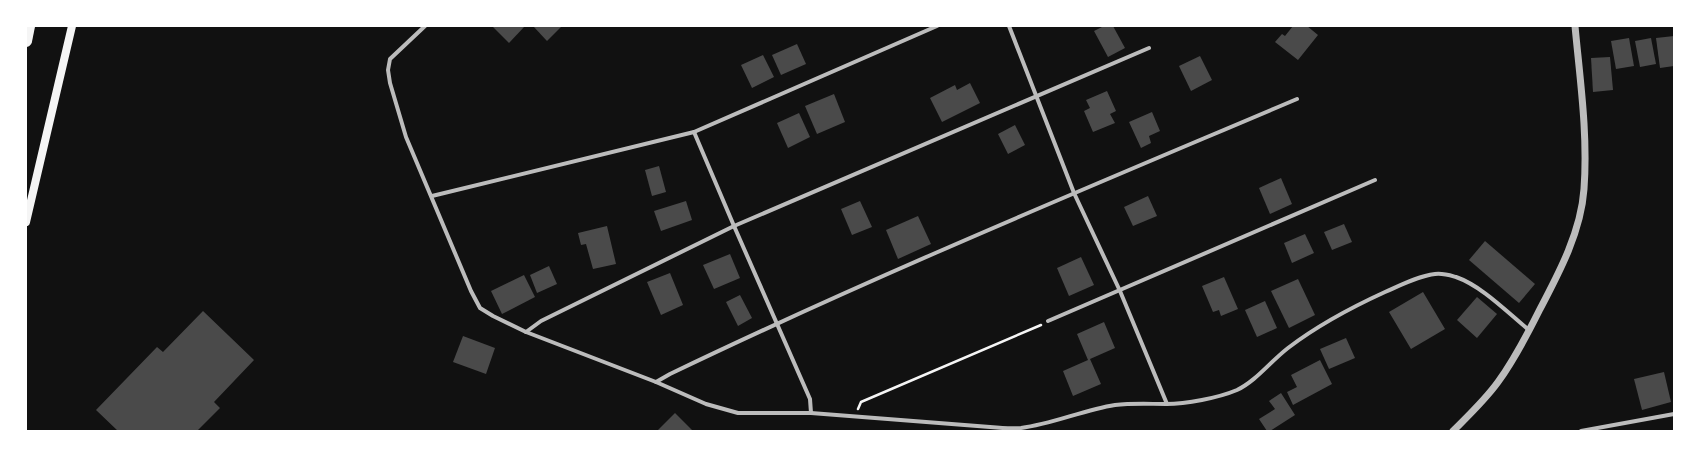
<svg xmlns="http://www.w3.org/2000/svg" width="1700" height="457" font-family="'Times New Roman',serif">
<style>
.building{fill:#4a4a4a}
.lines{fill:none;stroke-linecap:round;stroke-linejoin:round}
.path{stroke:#f5f5f5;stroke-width:2.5}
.minor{stroke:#bcbcbc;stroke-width:4}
.tertiary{stroke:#bcbcbc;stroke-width:7}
.secondary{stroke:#f5f5f5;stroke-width:8}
.motorway{stroke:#f5f5f5;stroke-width:12}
</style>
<rect width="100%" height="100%" fill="#111"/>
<g class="building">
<path d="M492 26H525L509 43Z"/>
<path d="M533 26H562L547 41Z"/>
<path d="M1104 26H1113L1125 48 1108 57 1094 31Z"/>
<path d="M1293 26H1307L1318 35 1298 60 1275 42 1282 34 1285 36Z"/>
<path d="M1674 36V66L1660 68 1656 38Z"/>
<path d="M1629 38 1634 66 1616 69 1611 41Z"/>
<path d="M1651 38 1656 64 1640 67 1635 41Z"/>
<path d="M797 44 806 64 781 75 772 55Z"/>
<path d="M763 55 774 77 752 88 741 65Z"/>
<path d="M1200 56 1212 80 1191 91 1179 66Z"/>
<path d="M1610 57 1613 90 1593 92 1591 58Z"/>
<path d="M970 83 980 103 942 122 930 98 955 85 957 90Z"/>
<path d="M1107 91 1116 111 1110 114 1115 123 1093 132 1084 111 1090 108 1086 100Z"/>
<path d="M834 94 845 122 817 134 805 106Z"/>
<path d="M1152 112 1160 131 1149 136 1151 143 1141 148 1129 122Z"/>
<path d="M799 113 810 137 788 148 777 123Z"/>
<path d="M1015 125 1025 145 1008 154 998 134Z"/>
<path d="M659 166 666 192 652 196 645 170Z"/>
<path d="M1281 178 1292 204 1270 214 1259 188Z"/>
<path d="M1148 196 1157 216 1133 226 1124 207Z"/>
<path d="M686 201 692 220 661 231 654 211Z"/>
<path d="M860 201 872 227 852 235 841 209Z"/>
<path d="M918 216 931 244 898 259 886 230Z"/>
<path d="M1344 224 1352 242 1332 250 1324 232Z"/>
<path d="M607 226 616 264 593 269 586 244 581 245 578 233Z"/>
<path d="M1305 234 1314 253 1292 263 1284 243Z"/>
<path d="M1485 241 1535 284 1519 303 1469 260Z"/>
<path d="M730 254 740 278 714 289 703 265Z"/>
<path d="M1081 257 1094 285 1069 296 1057 268Z"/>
<path d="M549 266 557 284 537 293 530 275Z"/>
<path d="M670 273 683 305 661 315 647 282Z"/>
<path d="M524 275 535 297 502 314 491 291Z"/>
<path d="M1224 277 1238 309 1221 316 1219 310 1213 312 1202 286Z"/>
<path d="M1298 279 1315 315 1289 328 1271 291Z"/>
<path d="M1423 292 1445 329 1411 349 1389 312Z"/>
<path d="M740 295 752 318 738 326 726 302Z"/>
<path d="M1477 297 1497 314 1477 338 1457 320Z"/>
<path d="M1265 301 1277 328 1257 337 1245 310Z"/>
<path d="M203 311 254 360 214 402 220 408 197 431H118L96 410 157 347 163 352Z"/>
<path d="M1104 322 1115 348 1090 359 1101 384 1073 396 1063 371 1088 360 1077 334Z"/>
<path d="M463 336 495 348 486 374 453 362Z"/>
<path d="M1346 338 1355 358 1329 369 1320 349Z"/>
<path d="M1320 360 1332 384 1293 405 1287 392 1297 387 1291 375Z"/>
<path d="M1664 372 1671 402 1642 410 1634 379Z"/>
<path d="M1281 393 1295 415 1270 431H1267L1259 419 1275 409 1269 401Z"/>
<path d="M675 413 693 431H657Z"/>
</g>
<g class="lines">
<path class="path" d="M858 409 861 402 1041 325"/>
<g class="minor">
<path d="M425 26 390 59 388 70 390 83 406 137 471 291 480 308 493 316 526 332 656 382 706 404 738 413H811L990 427C1000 428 1011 429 1021 428 1053 424 1083 410 1115 405 1132 403 1149 404 1166 404 1186 404 1218 398 1237 390 1256 381 1271 361 1288 348 1318 325 1350 308 1385 292 1401 285 1418 276 1435 274 1443 273 1449 275 1456 277 1482 286 1508 313 1529 330"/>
<path d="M1009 26 1074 193 1120 291 1167 404"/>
<path d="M694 132 734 226 810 399 811 413"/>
<path d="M432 196 694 132 937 26"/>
<path d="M1048 321 1375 180"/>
<path d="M526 332 541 321 734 226 1149 48"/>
<path d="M656 382 670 374C876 275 1087 188 1297 99"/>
<path d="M1581 431 1674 414"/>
</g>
<path class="tertiary" d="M1453 431C1469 415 1485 400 1498 382 1514 360 1527 335 1539 311 1559 273 1581 232 1584 189 1588 134 1580 80 1575 26"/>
<path class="secondary" d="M26 222 72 26"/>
<path class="motorway" d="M26 41 29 26"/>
</g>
<rect width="1700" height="457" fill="none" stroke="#ffffff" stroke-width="54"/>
</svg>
